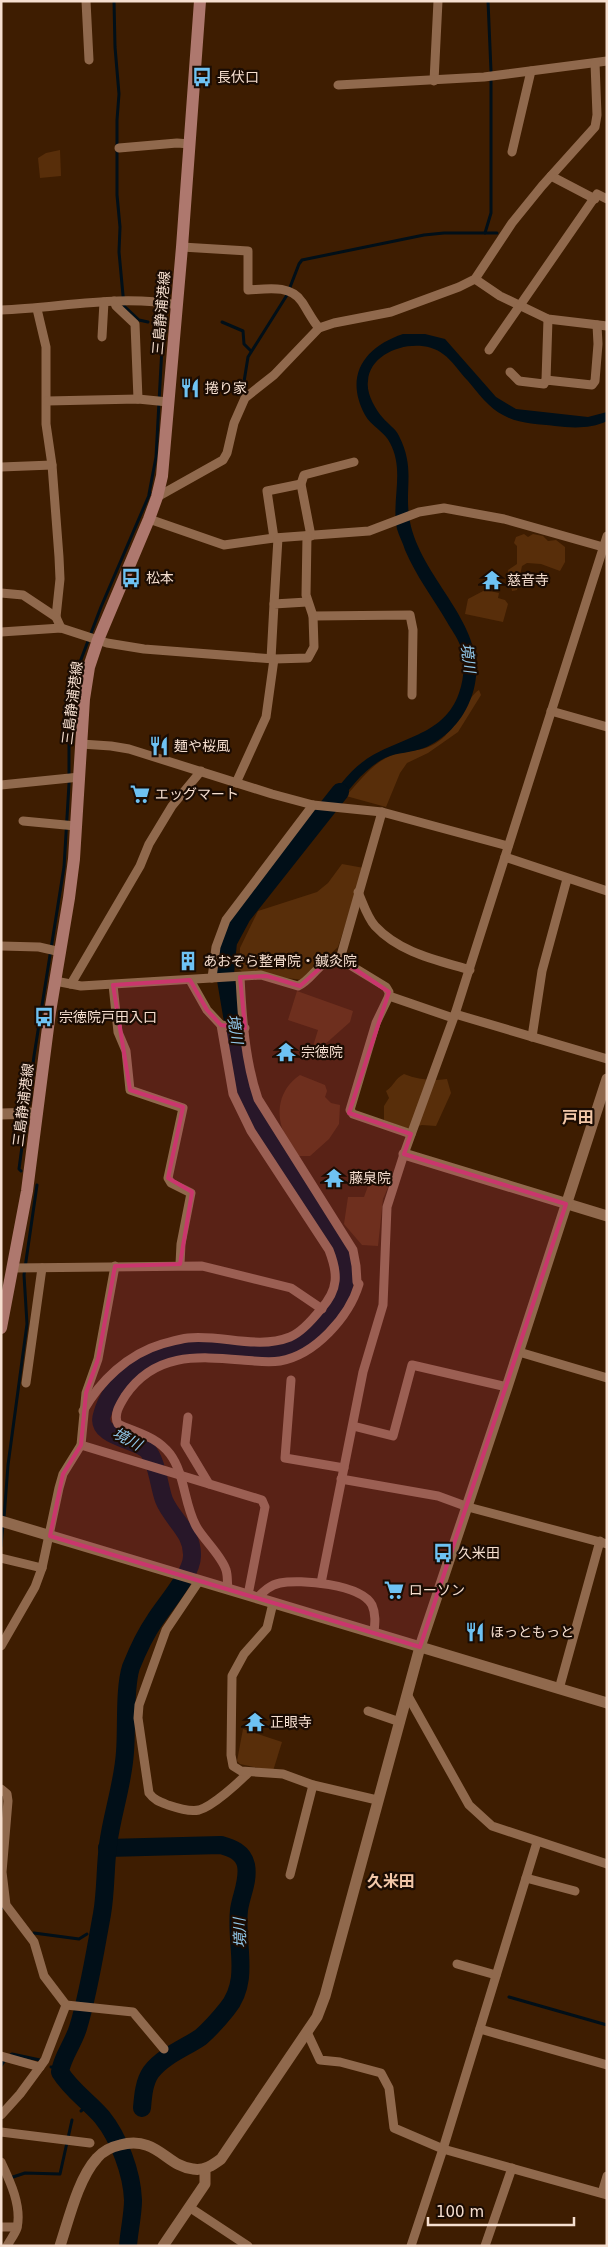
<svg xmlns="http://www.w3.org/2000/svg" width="608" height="2247" font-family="'DejaVu Sans','Noto Sans JP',sans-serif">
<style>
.green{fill:#582e0a}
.water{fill:#010f18}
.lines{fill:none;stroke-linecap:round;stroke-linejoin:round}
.stream{stroke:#010f18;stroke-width:3}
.river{stroke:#010f18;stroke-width:18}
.minor{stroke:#90694d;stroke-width:9}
.tertiary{stroke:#90694d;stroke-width:11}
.secondary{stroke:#ae786e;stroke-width:12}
.marked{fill:#ca366d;fill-opacity:0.2;stroke:#ca366d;stroke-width:4;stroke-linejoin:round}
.labels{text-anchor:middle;stroke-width:4.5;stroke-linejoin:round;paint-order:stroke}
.poi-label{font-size:14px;fill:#f6dfd0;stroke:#1b0c03;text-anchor:start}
.street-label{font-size:14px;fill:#f6dfd0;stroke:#1b0c03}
.water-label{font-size:15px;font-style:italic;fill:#92c9eb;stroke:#1b0c03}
.quarter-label{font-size:16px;font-weight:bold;fill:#f2c7a8;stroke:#1b0c03}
</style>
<rect width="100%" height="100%" fill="#3e1d01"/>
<g class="green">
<path d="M60 150 61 176 40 178 38 158 46 153Z"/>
<path d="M524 534 528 537 533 534 543 536 548 541 556 540 565 547V562L560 571 541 564 527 563 522 566 517 590 512 591 508 570 517 564V546L514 543 516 537Z"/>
<path d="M485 590 499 593 498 598 505 600 508 604 503 622 465 614 468 599Z"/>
<path d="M479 690 481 695 458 732 428 753 407 763 400 773 386 807 346 796C359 782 371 765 388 757 406 748 422 754 439 741 456 730 467 697 479 690Z"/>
<path d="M342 864 364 868 338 947 302 980 242 972 239 969 240 948 258 911 317 892 328 883Z"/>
<path d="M297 991 353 1011 350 1022 314 1054 311 1053 318 1030 288 1020Z"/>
<path d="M404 1074C419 1080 432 1081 447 1079L451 1093 436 1126 422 1125 409 1129 384 1120V1106L389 1098 386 1091C395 1085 394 1079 404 1074Z"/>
<path d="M300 1075 325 1085 327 1091 325 1097 331 1103 340 1105 339 1124 329 1139 310 1156H298C295 1148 290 1144 286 1137 274 1114 279 1089 300 1075Z"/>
<path d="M371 1178 389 1185 383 1199 378 1246 362 1245 344 1224 348 1197H364Z"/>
<path d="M243 1729 282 1742 273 1771 240 1764 237 1761Z"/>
</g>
<path class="water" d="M403 334H425L445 339 496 397 516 409 588 417 607 412V421C591 429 572 428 555 426 538 424 518 424 503 415 490 409 477 392 468 381 460 373 452 360 443 354 420 336 370 349 368 381 366 393 375 409 383 418 388 424 396 429 399 436 415 468 405 485 409 516 418 583 501 630 469 703 461 722 444 740 424 748 411 753 398 752 385 758 365 768 349 789 336 807L323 806C336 791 348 772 364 761 397 737 444 737 459 693 464 679 466 659 460 645 457 637 451 629 447 622 433 598 416 576 405 550 403 543 399 536 397 529 391 500 405 471 390 443 385 432 371 426 365 415 344 376 364 347 403 334Z"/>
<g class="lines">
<g class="stream">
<path d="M114 1 115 47 119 94 117 120V195L120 227 119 252 124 306 139 320 148 322"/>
<path d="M488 1 491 71"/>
<path d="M485 233 491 213V81"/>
<path d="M222 322 243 331 244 344 251 351"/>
<path d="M242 394 248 357 287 295 299 264 302 260 424 235 444 233H497"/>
<path d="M149 494 156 457 162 347"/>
<path d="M21 1171 19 1169 34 1056 64 867 69 784V691L101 607 150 493"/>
<path d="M4 1518 8 1465 27 1324 24 1275 37 1185"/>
<path d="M1 1546 3 1524"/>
<path d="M1 1907 2 1908"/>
<path d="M34 1933 79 1939 87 1934"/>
<path d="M509 1997 607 2025"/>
<path d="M1 2066 5 2060 12 2054 40 2060"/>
<path d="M51 2067 60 2068"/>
<path d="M81 2111 89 2104"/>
<path d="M13 2177 25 2173 60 2174 72 2120"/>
</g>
<g class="river">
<path d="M107 1848 221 1845C232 1848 243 1852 246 1865 249 1881 241 1895 239 1910 235 1944 251 1980 227 2009 219 2019 210 2029 201 2037 185 2048 163 2056 151 2072 144 2082 143 2096 142 2108"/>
<path d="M128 2246C129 2231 133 2215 133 2200 132 2173 119 2138 102 2117 88 2101 71 2090 60 2072 62 2057 73 2044 78 2028 89 1992 95 1952 102 1914 106 1891 105 1868 108 1845 112 1814 123 1784 125 1752 127 1728 124 1689 131 1667 137 1652 146 1633 155 1620 165 1604 192 1574 192 1556 193 1532 172 1520 164 1500 159 1487 157 1460 147 1450 136 1439 95 1437 102 1415 107 1396 120 1380 135 1368 170 1341 206 1347 247 1350 259 1351 271 1353 284 1350 302 1345 318 1330 330 1316 344 1298 348 1279 344 1256L246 1098 225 974 228 942 242 916 340 792"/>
</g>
<g class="minor">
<path d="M86 1 89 60"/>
<path d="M434 81 438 1"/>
<path d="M338 85 484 77 607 61"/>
<path d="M119 148 177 143 190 144"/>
<path d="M512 152 531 71"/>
<path d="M551 176 595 199"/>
<path d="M182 247 248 251V290C266 289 291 284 302 302 308 311 312 320 319 328"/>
<path d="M475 279 500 296 548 319 607 326"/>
<path d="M114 301 116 306 135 324 138 399"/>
<path d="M37 309 46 347V424L52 465 59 557 60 579 56 617 61 628"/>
<path d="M1 310C60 308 119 294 177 305"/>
<path d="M102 337 104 302"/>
<path d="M489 350 597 194 607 199"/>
<path d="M510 372 519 381 544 384 546 380 592 385 595 381 598 344 597 325"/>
<path d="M546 380 548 319"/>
<path d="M47 401 138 399 168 402"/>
<path d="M1 467 52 465"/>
<path d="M157 497 223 460 227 453 234 423 245 398 274 375 319 328 334 323 391 312 459 287 475 279 512 223 542 186 595 127 597 115 595 63"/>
<path d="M149 519 224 545 274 538 369 531 419 512 444 508 504 519 603 547"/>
<path d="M311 536 301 484 304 475 354 462"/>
<path d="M274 538 267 491 301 484"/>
<path d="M1 593 23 595 56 617"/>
<path d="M274 604 278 538"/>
<path d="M313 616 410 615 413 630 412 695"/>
<path d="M1 632 61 628 107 643 144 649 274 659 308 658 314 647 313 616 306 595 307 536"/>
<path d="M271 659 274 604 307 602"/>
<path d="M551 711 607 727"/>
<path d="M81 744 111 746 129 749 272 794 313 805 382 812 508 846"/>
<path d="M236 783 266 717 274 659"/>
<path d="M1 785 80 777"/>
<path d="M23 821 76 826"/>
<path d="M505 857 607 891"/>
<path d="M358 892C363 903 367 917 375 926 400 953 437 960 470 970"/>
<path d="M1 946 39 947 61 952"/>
<path d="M340 959 382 812"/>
<path d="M212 978 216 947 226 920 313 805"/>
<path d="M55 981 81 986 261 975 298 986C313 980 321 956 340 959L386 987 389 992V996L453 1018"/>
<path d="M71 984 140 866 149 844 172 806 201 771"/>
<path d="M113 985 118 1032 126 1051 130 1090 183 1108 168 1178 171 1183 191 1193 181 1244 180 1264"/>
<path d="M389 996 376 1023 350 1110 353 1114 411 1134"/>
<path d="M455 1014 607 1059"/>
<path d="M221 1025 245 1028"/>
<path d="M532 1037 542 971 567 879"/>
<path d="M13 1268 202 1266 291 1288 322 1309"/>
<path d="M519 1352 607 1378"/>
<path d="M291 1380 285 1458 344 1468"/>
<path d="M26 1383 42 1268"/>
<path d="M83 1411C100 1381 128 1354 162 1344 170 1342 179 1339 188 1338 221 1334 257 1350 290 1337 302 1332 313 1319 321 1309 339 1289 338 1273 329 1250L251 1131 233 1094 221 1025 207 1010 190 980"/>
<path d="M188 1417 185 1444 209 1484"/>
<path d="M353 1426 393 1436 412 1365 507 1387"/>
<path d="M81 1445 262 1500 265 1507 248 1595"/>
<path d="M341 1479 438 1496 468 1507 607 1544"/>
<path d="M1 1558 42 1568"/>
<path d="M199 1581 166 1630 139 1705 138 1718 149 1793C154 1800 160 1802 168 1805 177 1808 189 1812 199 1810 213 1806 238 1783 248 1773"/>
<path d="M321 1583 363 1372 383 1305 387 1207 404 1154 455 1014 607 536"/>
<path d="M228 1589C227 1583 228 1576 226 1570 222 1556 203 1539 196 1526 184 1504 185 1474 170 1454 156 1436 137 1433 118 1424 113 1415 120 1404 125 1396 154 1353 196 1356 242 1360 254 1361 268 1363 280 1361 315 1355 349 1317 359 1284L357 1282 356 1266 353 1250 258 1099C245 1061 242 1017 240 977"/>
<path d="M257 1598C264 1591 270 1585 280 1583 300 1579 361 1584 372 1605 376 1614 375 1623 374 1632"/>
<path d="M273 1603 267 1628 244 1654 232 1676 231 1755 233 1766 241 1771 283 1774 313 1785 377 1800"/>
<path d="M1 1646 35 1587 42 1568 59 1488 63 1474 81 1445 86 1393 98 1359 115 1266"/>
<path d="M559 1689 600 1541"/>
<path d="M408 1696 469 1805 492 1826 607 1864"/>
<path d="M368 1711 400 1722"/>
<path d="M1 1789 7 1794 8 1801 2 1872 6 1905 34 1942 44 1976 66 2005 45 2060 20 2094 1 2115"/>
<path d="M290 1875 313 1785"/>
<path d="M526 1878 575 1891"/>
<path d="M457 1964 496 1975"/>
<path d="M66 2005 133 2012 164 2049"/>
<path d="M480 2029 607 2065"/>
<path d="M307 2032 320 2060 340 2062 381 2073 389 2088 394 2128 443 2149 607 2195"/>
<path d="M1 2056 40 2067"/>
<path d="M1 2132 90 2143"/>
<path d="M1 2162C10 2181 22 2206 17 2228 15 2234 10 2240 7 2246"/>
<path d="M602 2193 607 2176"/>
<path d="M189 2207 248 2246"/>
<path d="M1 2227H17"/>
<path d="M411 2246 443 2149 537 1842"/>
<path d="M485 2246 512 2168"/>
</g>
<g class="tertiary">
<path d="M1 1114 37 1113"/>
<path d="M404 1154 607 1216"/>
<path d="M1 1521 607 1703"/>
<path d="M60 2246C69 2219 78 2179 97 2158 103 2151 111 2147 120 2145 157 2135 167 2167 193 2169 204 2171 213 2165 221 2159L317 2017 325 1996 420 1647 507 1387 607 1079"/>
<path d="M163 2246 205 2184V2169"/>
</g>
<path class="secondary" d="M1 1328 27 1191 50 1012 69 898 74 859 84 699 89 667 98 640 149 519 157 497 162 476 182 247 200 1"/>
</g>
<path class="marked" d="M340 959 389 992 349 1113 411 1134 404 1154 566 1204 420 1647 50 1536 63 1474 81 1445 86 1393 98 1359 115 1266 180 1264 192 1192 168 1178 183 1107 130 1090 113 985 190 980 207 1010 221 1025 245 1028 240 977 267 976 300 986 329 960Z"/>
<defs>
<symbol id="bus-bare" viewBox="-9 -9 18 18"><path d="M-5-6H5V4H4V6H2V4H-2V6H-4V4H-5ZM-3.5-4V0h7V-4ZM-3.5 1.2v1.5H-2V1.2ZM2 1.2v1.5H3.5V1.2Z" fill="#6ec2f3" stroke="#1b0c03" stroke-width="2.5" paint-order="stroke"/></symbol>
<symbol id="restaurant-bare" viewBox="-9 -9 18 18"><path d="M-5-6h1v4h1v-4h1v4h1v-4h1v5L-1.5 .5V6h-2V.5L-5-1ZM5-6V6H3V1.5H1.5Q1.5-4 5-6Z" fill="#6ec2f3" stroke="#1b0c03" stroke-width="2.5" paint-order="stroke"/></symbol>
<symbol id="temple-bare" viewBox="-9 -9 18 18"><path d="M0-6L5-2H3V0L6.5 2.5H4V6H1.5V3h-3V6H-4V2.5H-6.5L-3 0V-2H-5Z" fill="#6ec2f3" stroke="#1b0c03" stroke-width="2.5" paint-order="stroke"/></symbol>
<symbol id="supermarket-bare" viewBox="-9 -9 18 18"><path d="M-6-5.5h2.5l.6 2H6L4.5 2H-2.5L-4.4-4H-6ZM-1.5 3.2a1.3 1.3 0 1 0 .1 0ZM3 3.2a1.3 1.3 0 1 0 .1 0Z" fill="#6ec2f3" stroke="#1b0c03" stroke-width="2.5" paint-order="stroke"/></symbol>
<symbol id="building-bare" viewBox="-9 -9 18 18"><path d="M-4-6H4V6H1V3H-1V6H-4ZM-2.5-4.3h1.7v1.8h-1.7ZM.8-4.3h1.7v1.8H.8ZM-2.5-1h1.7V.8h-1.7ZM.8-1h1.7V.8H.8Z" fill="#6ec2f3" stroke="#1b0c03" stroke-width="2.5" paint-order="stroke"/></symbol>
</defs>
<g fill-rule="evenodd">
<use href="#bus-bare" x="188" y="63" width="28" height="28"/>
<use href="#restaurant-bare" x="176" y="374" width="28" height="28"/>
<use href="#bus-bare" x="117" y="564" width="28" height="28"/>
<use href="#temple-bare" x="478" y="566" width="28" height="28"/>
<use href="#restaurant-bare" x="145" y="732" width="28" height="28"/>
<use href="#supermarket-bare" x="126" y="780" width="28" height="28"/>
<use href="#building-bare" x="174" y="947" width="28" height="28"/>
<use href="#bus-bare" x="30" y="1003" width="28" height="28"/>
<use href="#temple-bare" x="272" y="1038" width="28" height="28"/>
<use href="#temple-bare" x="320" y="1164" width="28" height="28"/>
<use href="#bus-bare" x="429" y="1539" width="28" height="28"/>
<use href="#supermarket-bare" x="380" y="1576" width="28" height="28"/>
<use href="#restaurant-bare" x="461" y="1618" width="28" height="28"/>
<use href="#temple-bare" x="241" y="1708" width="28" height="28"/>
</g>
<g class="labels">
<g class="poi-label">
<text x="217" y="82">長伏口</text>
<text x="205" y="393">捲り家</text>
<text x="146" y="583">松本</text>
<text x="507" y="585">慈音寺</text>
<text x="174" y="751">麺や桜風</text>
<text x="155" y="799">エッグマート</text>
<text x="203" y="966">あおぞら整骨院・鍼灸院</text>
<text x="59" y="1022">宗徳院戸田入口</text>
<text x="301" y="1057">宗徳院</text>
<text x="349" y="1183">藤泉院</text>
<text x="458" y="1558">久米田</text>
<text x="409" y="1595">ローソン</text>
<text x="490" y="1637">ほっともっと</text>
<text x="270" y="1727">正眼寺</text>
</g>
<g class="street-label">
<text transform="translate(161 313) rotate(-85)" y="5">三島静浦港線</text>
<text transform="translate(72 703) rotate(-83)" y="5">三島静浦港線</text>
<text transform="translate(23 1105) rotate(-83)" y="5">三島静浦港線</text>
</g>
<g class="water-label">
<text transform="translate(468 658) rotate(83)" y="5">境川</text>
<text transform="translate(235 1029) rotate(81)" y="5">境川</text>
<text transform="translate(127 1439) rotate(28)" y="5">境川</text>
<text transform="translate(240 1933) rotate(-92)" y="5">境川</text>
</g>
<g class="quarter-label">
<text x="578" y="1123">戸田</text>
<text x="391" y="1887">久米田</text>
</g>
</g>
<rect width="608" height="2247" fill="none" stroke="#f6dfd0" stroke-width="5"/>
<path d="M428 2217v8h146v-8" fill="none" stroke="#f6dfd0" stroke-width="2.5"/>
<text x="436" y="2217" font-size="15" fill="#f6dfd0" stroke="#1b0c03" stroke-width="4" paint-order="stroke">100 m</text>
</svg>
